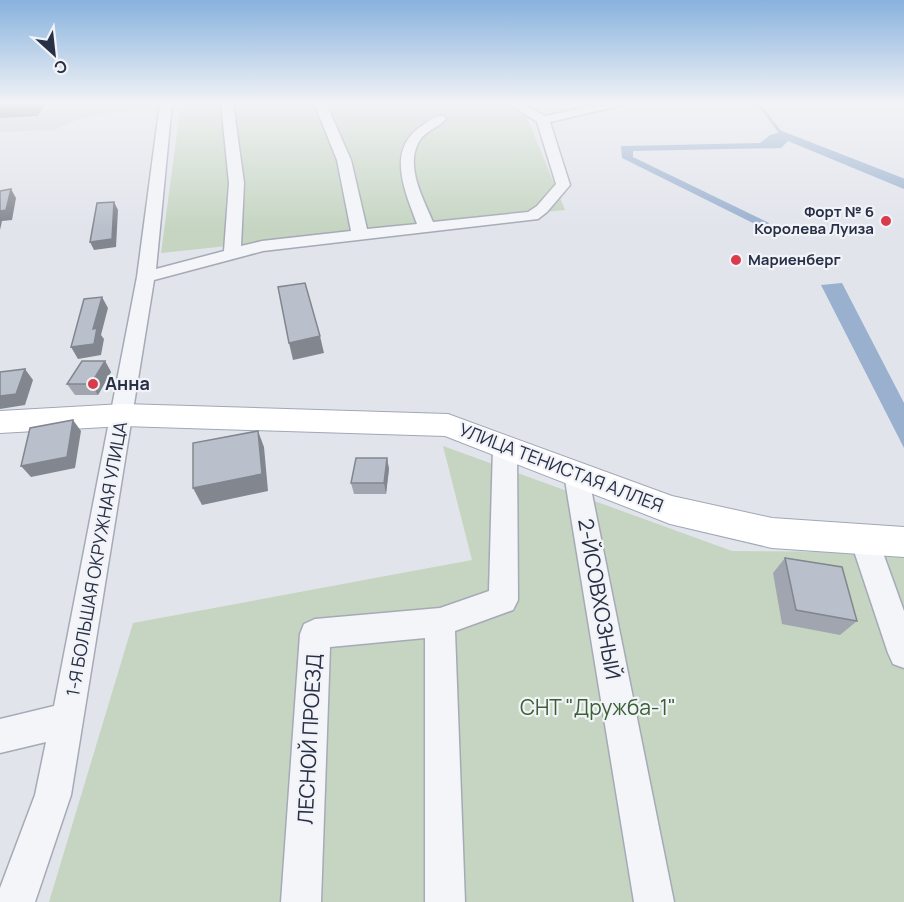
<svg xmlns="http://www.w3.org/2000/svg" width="904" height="902" font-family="Manrope,sans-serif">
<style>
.built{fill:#cfd3dd}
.green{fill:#c5d5c1}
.water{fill:#99b0ce}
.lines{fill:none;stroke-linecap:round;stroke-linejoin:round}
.stream{stroke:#99b0ce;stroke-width:3}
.minor-casing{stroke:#a5aab6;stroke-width:3}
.major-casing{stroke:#9fa7b8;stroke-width:2}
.minor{fill:#f4f5f9;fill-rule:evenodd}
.major{fill:#fff;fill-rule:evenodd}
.wall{fill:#a0a5af}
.shaded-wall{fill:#82868e}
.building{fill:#bac0cb;stroke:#82868e;stroke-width:1.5}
.poi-dot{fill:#da3b4b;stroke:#f1f3f8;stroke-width:2}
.labels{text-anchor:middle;stroke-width:4.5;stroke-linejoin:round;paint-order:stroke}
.far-poi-label{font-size:15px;font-weight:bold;fill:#273044;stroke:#f1f3f8;text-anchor:end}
.poi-label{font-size:18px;font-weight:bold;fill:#273044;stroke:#f1f3f8;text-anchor:start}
.street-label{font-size:18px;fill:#273044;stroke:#f1f3f8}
.near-street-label{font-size:21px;fill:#273044;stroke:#f1f3f8}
.near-park-label{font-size:21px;fill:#3a6133;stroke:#f1f3f8}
</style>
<rect width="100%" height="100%" fill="#e1e4eb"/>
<path class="built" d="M46 103H148L146 108 114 111 68 123 55 130 0 132V118L38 116Z"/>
<g class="green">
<path d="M181 103H521L565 210 161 253Z"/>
<path d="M443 446 732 551 904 552V902H49L133 623 472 560Z"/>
</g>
<g class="water">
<path d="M780 132 904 180V189L788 141 781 148 633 151V157L769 223 765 229 622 158 621 146 760 143 770 135Z"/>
<path d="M842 283 904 403V448L821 285Z"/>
</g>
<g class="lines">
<path class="stream" d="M758 103 780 132 904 180"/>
<defs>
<g id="minor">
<path d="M160 103H172L156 269 224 251 229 183 221 103H233L244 183 241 246 262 241 351 231 337 160 314 103H326L351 160 367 229 417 224C405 191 385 149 423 125 430 120 436 115 444 116L446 119C439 127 426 131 420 140 404 165 423 198 433 222L528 212 537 206 556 184 537 122 508 103H522L545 116 604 103H625L623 105 550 122 570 185 547 212 538 219 263 251 154 280 71 795 35 902H0V888L35 795 46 742 0 753V719L54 706 137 277Z"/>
<path d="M505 437 513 440 517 446 518 600 513 610 455 631 465 902H425V638L330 647 321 902H281L300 634 304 624 315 619 440 608 489 591 493 446 497 440Z"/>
<path d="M576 464 585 467 588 474 674 902H634L564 474 567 467Z"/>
<path d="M864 527 874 531 878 539 904 611V668L893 664 888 653 850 539 854 531Z"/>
</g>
<path id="major" d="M123 404 448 414 672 496 772 518 904 527V557L772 548 670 524 445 436 123 426 0 433V411Z"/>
</defs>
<use href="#minor" class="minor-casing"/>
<use href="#major" class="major-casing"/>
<use href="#minor" class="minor"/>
<use href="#major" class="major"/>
</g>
<g class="wall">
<path d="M105 361 111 372 98 395H75L67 384Z"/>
<path d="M387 458 389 469 386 494H354L351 483Z"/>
<path d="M785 558 857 621 840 635 782 624 773 573Z"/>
</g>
<g class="shaded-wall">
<path d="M15 103H46L38 116 0 118V104Z"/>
<path d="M11 189 16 198 12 220 2 221 0 230V211Z"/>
<path d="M114 202 118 210 116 247 94 250 90 242Z"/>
<path d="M102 297 108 308 101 335 104 339 101 355 78 359 71 347 93 329Z"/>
<path d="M320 336 324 353 293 360 289 343Z"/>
<path d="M105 361 111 372 98 395 91 384Z"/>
<path d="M25 369 33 380 25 405 0 409V396Z"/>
<path d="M73 420 81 431 75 468 31 477 21 466Z"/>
<path d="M258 431 264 447 268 491 202 505 193 488Z"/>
<path d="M387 458 389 469 386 494 384 483Z"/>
</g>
<g class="building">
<path d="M11 189 6 210 0 211V191Z"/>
<path d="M114 202 112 239 90 242 97 203Z"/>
<path d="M305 283 320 336 289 343 278 287Z"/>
<path d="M102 297 93 329 97 328 94 344 71 347 84 299Z"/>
<path d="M82 361H105L91 384H67Z"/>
<path d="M25 369 16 394 0 396V372Z"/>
<path d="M73 420 67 457 21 466 30 428Z"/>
<path d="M258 431 262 474 193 488V443Z"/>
<path d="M356 458H387L384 483H351Z"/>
<path d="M785 558 842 567 857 621 796 610Z"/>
</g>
<linearGradient id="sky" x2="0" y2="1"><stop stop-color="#88b2de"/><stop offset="0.45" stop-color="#f2f3f6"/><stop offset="1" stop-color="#f2f3f6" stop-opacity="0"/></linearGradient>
<rect width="904" height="229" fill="url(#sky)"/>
<g class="poi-dot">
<circle cx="886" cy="221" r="6"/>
<circle cx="736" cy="260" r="6"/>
<circle cx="93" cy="384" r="6"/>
</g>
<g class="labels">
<g class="far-poi-label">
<text x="874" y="217">Форт № 6<tspan x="874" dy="17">Королева Луиза</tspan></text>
<text x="748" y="265" text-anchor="start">Мариенберг</text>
</g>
<g class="poi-label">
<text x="105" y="390">Анна</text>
</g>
<g class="street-label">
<text transform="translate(561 468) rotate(21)" y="6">УЛИЦА ТЕНИСТАЯ АЛЛЕЯ</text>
<text transform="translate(97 559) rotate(-80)" y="6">1-Я БОЛЬШАЯ ОКРУЖНАЯ УЛИЦА</text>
</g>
<g class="near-street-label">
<text transform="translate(599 599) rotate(80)" y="7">2-ЙСОВХОЗНЫЙ</text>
<text transform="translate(310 739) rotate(-87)" y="7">ЛЕСНОЙ ПРОЕЗД</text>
</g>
<g class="near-park-label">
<text x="598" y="715">СНТ "Дружба-1"</text>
</g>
</g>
<g transform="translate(54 54) rotate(153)" stroke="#f1f3f8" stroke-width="4.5" paint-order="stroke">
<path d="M0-4.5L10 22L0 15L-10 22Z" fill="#273044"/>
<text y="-9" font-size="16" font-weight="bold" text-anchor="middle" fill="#273044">С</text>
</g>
</svg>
